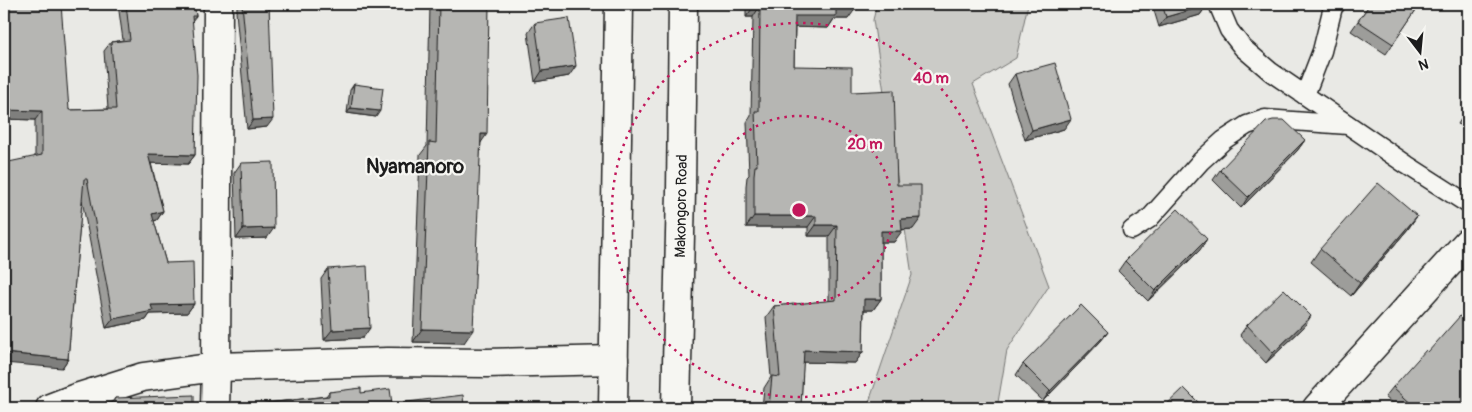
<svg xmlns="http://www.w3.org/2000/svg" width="1472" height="412" font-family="Pangolin,sans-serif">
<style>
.green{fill:#cbcbc7;stroke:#747472}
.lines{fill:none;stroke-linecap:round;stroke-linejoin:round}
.service-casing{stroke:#1c1c1c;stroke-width:21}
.minor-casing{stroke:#1c1c1c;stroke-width:31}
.primary-casing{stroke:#1c1c1c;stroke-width:31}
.service{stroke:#f6f6f2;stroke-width:18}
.minor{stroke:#f6f6f2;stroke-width:28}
.primary{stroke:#f6f6f2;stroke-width:28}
.wall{fill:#9d9d9a;stroke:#1c1c1c}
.shaded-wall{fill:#7f7f7d;stroke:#1c1c1c}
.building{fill:#b6b6b3;stroke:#1c1c1c}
.ring{fill:none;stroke:#c2185b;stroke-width:2.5;stroke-dasharray:2.5 5}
.labels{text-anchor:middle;stroke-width:4.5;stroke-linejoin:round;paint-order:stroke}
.street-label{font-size:15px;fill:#1c1c1c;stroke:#f6f6f2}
.district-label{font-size:20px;font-weight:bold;fill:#1c1c1c;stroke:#f6f6f2}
.centre{fill:#c2185b;stroke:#f6f6f2;stroke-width:2.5}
.ring-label{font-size:15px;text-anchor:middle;font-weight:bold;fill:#c2185b;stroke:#f6f6f2;stroke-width:4.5;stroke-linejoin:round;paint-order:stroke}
</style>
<rect width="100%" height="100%" fill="#e9e9e5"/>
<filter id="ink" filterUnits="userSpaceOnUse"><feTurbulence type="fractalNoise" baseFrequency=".02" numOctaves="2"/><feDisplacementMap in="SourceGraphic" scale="10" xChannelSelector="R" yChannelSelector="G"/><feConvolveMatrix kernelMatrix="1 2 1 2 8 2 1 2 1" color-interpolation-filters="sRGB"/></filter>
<g filter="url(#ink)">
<path class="green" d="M877 4H1028L1016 58 973 84 1049 286 1007 350 997 408H867L912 275 873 20Z"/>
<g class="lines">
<defs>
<g id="service">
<path d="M1218 4 1229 30 1243 48 1271 72 1407 165 1468 204"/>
<path d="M1305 95 1322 51 1333 7 1336 4"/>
<path d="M1132 230 1149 219 1201 161 1224 140 1247 125 1265 119 1348 125"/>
</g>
<g id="minor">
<path d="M50 408 76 398 143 377 216 367 388 362 487 363 614 360"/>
<path d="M215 408 216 367 218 4"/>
<path d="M1317 408 1468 242"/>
</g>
<g id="primary">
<path d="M613 408 619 4"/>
<path d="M676 408 681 191 683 4"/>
</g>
</defs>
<use href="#service" class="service-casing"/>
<use href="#minor" class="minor-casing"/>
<use href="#primary" class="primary-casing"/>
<use href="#service" class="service"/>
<use href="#minor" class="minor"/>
<use href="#primary" class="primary"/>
</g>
<g class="wall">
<path d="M118 4H194L196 16 192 21 195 155 188 164 151 163 163 211 157 220 154 221 166 263 194 304 187 313 150 314 146 320 106 328 82 200 68 359 62 368 35 156V120L4 119V7L69 110 108 109 104 51 111 42 123 40Z"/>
<path d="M237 4H269L267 127 247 129 236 12 237 10Z"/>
<path d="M430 4H489L481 142 464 343 413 342 420 155 427 146Z"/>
<path d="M746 4H856L848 19H834L828 28 795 27 794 66 852 92 897 185 913 229 901 230 894 242H881V299L873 310H864L863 352 855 363 803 362 801 406 820 408H762L764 388 771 377 766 317 774 306 829 301V236H808V227H746V186L747 177 749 175 747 122 751 116 753 17H746Z"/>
<path d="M1152 4H1206L1207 5 1200 15 1159 27Z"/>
<path d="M1370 4H1420L1386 54 1351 31Z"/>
<path d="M535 23 569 76 535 82 528 33Z"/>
<path d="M1015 74 1064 129 1025 140 1008 84Z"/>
<path d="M354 84 376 117 347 113 350 90Z"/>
<path d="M1468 108V131L1458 124Z"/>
<path d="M1305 140 1297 151 1241 208 1213 180 1220 170Z"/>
<path d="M241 163 267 238 236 239 234 173Z"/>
<path d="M1417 216 1408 229 1351 296 1311 262 1320 249Z"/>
<path d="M1200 250 1148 301 1118 271 1125 261Z"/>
<path d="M328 269 363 338 324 340 321 279Z"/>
<path d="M1247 325 1304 327 1266 363 1240 335Z"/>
<path d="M1108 332 1100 342 1043 401 1016 375 1023 364Z"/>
<path d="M1428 352 1468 408H1398L1385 397 1393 387Z"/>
<path d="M329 392 361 393 392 404 464 408H249L251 405 326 396Z"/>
<path d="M115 398 194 408H108Z"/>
</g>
<g class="shaded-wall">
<path d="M1207 5 1200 15 1159 27 1166 17Z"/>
<path d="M754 6H760L753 17H746Z"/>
<path d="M836 8H856L848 19H834L828 28 787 27 795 16Z"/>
<path d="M576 66 569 76 535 82 542 71Z"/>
<path d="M351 108 380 111 376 117 347 113Z"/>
<path d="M4 110 42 111 35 120 4 119Z"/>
<path d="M273 119 267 127 247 129 253 120Z"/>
<path d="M1071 119 1064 129 1025 140 1032 130Z"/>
<path d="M481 134H487L478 147Z"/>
<path d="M1305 140 1297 151 1241 208 1248 197Z"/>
<path d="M148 154 195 155 188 164 142 163Z"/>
<path d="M163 211 157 220 145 224 152 214Z"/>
<path d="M754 216H816L808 227H746Z"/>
<path d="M1417 216 1408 229 1351 296 1360 283Z"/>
<path d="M921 218 913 229 893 230 901 219Z"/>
<path d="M816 225H837L829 236H808Z"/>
<path d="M274 228 267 238 236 239 243 229Z"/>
<path d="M881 231H902L894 242H874Z"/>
<path d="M1207 239 1200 250 1148 301 1155 291Z"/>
<path d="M864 299H881L873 310H857Z"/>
<path d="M194 304 187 313 150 314 146 320 106 328 113 319 151 305Z"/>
<path d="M1311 316 1304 327 1266 363 1273 353Z"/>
<path d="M370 328 363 338 324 340 332 330Z"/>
<path d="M422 329 473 330 464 343 413 342Z"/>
<path d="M1108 332 1100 342 1043 401 1050 391Z"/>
<path d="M804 350 863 352 855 363 796 362Z"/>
<path d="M4 353 68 359 62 368 4 363Z"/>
</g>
<g class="building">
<path d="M28 4H61L69 110 116 109 111 42 130 40 126 4H194L196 16H192L197 75 195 155 148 154 163 211 152 214 166 263 193 262 194 304 151 305 153 311 113 319 87 179H84L68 359 4 353V163L42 155V111L4 110V7Z"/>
<path d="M242 4H269L273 119 253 120Z"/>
<path d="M439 4H489L487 134H481L473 330 422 329 429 142 436 143Z"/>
<path d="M754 4H856V8H836V16H795L794 66 852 67V92L894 90 897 185H921V218L901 219 902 231H881V299H864L863 352 804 350 801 406 820 407V408H769L772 376 780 377 774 306 836 300 837 225H816V216H754V175L755 166H757L755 111H759L760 6H754Z"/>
<path d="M1162 4H1206L1207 5 1166 17Z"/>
<path d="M1370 4H1420L1393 44 1358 21Z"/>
<path d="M569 18 576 66 542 71 535 23Z"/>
<path d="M1055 63 1071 119 1032 130 1015 74Z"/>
<path d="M354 84 383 88 380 111 351 108Z"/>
<path d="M1273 120H1284L1305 140 1248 197 1220 170 1266 122Z"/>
<path d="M273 162 274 228 243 229 241 163Z"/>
<path d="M1378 183 1417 216 1360 283 1320 249Z"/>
<path d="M1178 209 1207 239 1155 291 1125 261Z"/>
<path d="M367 266 370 328 332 330 328 269Z"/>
<path d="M1284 289 1311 316 1273 353 1247 325Z"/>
<path d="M1081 305 1108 332 1050 391 1023 364Z"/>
<path d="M1468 307V408H1416L1393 387 1426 350 1428 352Z"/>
<path d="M361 388V393L390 389 392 404 463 395 464 408H252L251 405 329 396V392Z"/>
<path d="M1184 388 1204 408H1163Z"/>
<path d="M194 395V408H115V398Z"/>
</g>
</g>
<g class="ring">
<circle cx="799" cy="210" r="94"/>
<circle cx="799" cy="210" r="187"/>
</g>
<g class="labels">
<g class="street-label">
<text transform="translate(681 206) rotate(-89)" y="5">Makongoro Road</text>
</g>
<g class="district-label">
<text x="415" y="173">Nyamanoro</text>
</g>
</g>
<circle cx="799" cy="210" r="8" class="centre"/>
<g class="ring-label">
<text x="931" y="83">40 m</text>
<text x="865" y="149">20 m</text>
</g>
<rect width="1472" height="412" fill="none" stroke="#f6f6f2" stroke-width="20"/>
<rect x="10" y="10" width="1452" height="392" fill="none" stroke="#1c1c1c" stroke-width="2" filter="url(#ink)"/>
<g transform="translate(1420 52) rotate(164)" stroke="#f6f6f2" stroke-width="4" paint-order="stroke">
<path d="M0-4L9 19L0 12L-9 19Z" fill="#1c1c1c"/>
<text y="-8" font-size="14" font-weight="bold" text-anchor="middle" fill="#1c1c1c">N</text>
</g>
</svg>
